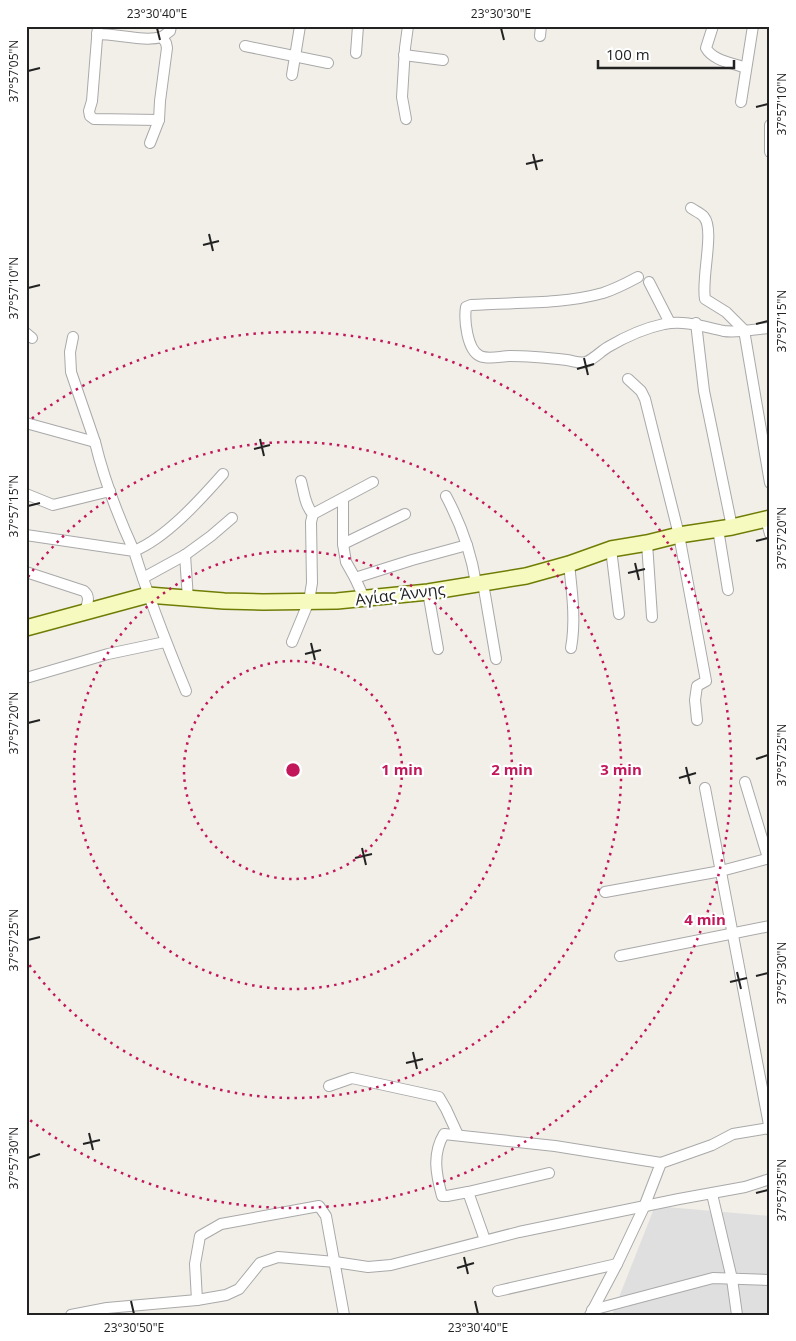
<svg xmlns="http://www.w3.org/2000/svg" width="796" height="1341" font-family="'Open Sans',sans-serif">
<style>
.residential{fill:#e0dfdf}
.lines{fill:none;stroke-linecap:round;stroke-linejoin:round}
.street-casing{stroke:#a9a9a9;stroke-width:12}
.secondary-casing{stroke:#707d05;stroke-width:18}
.street{stroke:#fff;stroke-width:10}
.secondary{stroke:#f7fabf;stroke-width:15}
.ticks{fill:none;stroke:#222;stroke-width:2}
.ring{fill:none;stroke:#c2185b;stroke-width:2.5;stroke-dasharray:2.5 5}
.labels{text-anchor:middle;stroke-width:4.5;stroke-linejoin:round;paint-order:stroke}
.street-label{font-size:16px;fill:#222;stroke:#fff}
.centre{fill:#c2185b;stroke:#fff;stroke-width:2.5}
.ring-label{font-size:15px;text-anchor:middle;font-weight:bold;fill:#c2185b;stroke:#fff;stroke-width:4.5;stroke-linejoin:round;paint-order:stroke}
.neatline{fill:none;stroke:#222;stroke-width:2}
.ticks-label{font-size:12px;text-anchor:middle;fill:#222}
</style>
<rect width="100%" height="100%" fill="#f2efe9"/>
<path class="residential" d="M655 1206 770 1216V1315H612Z"/>
<g class="lines">
<defs>
<g id="street">
<path d="M98 26 92 101 89 111 90 116 94 119 159 120"/>
<path d="M713 26 706 48C713 61 733 63 746 68"/>
<path d="M97 34C118 34 144 42 162 37"/>
<path d="M540 36 541 26"/>
<path d="M245 46 328 63"/>
<path d="M356 53 358 26"/>
<path d="M404 55 443 60"/>
<path d="M292 75 300 26"/>
<path d="M741 102 753 26"/>
<path d="M406 119 402 97 405 48 408 26"/>
<path d="M770 125V152"/>
<path d="M150 143 159 120 160 101 167 48 166 43 162 37 170 31 171 26"/>
<path d="M691 208C695 211 701 213 704 217 715 230 701 278 705 299L726 312 744 330 770 483"/>
<path d="M638 277C627 283 615 289 603 293 560 305 515 302 471 305L466 307C464 320 467 350 480 356 489 360 501 356 510 356 529 356 549 358 567 360 574 361 580 364 586 362 594 359 601 351 608 347 625 337 645 328 664 324 686 320 704 327 724 331 738 333 755 329 770 328"/>
<path d="M649 282 670 323"/>
<path d="M696 323 704 391 732 527"/>
<path d="M26 333 32 338"/>
<path d="M73 337 70 352 71 372 95 442"/>
<path d="M628 379 641 391 645 399 679 535 706 681 697 686 695 700 697 720"/>
<path d="M26 423 95 442C104 480 118 516 134 551 166 538 200 500 223 474"/>
<path d="M301 481C304 492 305 506 313 514"/>
<path d="M26 494 53 505 110 491"/>
<path d="M446 496C461 524 471 552 476 583"/>
<path d="M343 499V544L346 562 355 578 364 598"/>
<path d="M766 519 770 534"/>
<path d="M718 529 728 590"/>
<path d="M26 535 134 551C149 599 167 645 186 691"/>
<path d="M647 543 652 617"/>
<path d="M343 544 405 514"/>
<path d="M611 549 619 614"/>
<path d="M185 555 188 599"/>
<path d="M569 564C572 592 576 620 571 648"/>
<path d="M26 572 84 591C91 597 87 604 85 612"/>
<path d="M143 578 185 555 211 536 232 518"/>
<path d="M355 578 412 560 467 545"/>
<path d="M483 583 496 659"/>
<path d="M428 592 438 649"/>
<path d="M292 642 309 601 312 583 311 522 313 514 373 482"/>
<path d="M26 678 108 654 165 642"/>
<path d="M745 782 768 858"/>
<path d="M705 788 770 1130"/>
<path d="M605 892 721 871 770 858"/>
<path d="M620 956 770 926"/>
<path d="M329 1086 352 1078 439 1097 446 1109 458 1135"/>
<path d="M661 1163 712 1145 733 1134 769 1128"/>
<path d="M468 1192 549 1173"/>
<path d="M712 1194 732 1279 737 1315"/>
<path d="M485 1240 468 1192 447 1196H442C436 1174 432 1154 444 1134L555 1146 661 1163 644 1207 617 1264 590 1315"/>
<path d="M498 1291 617 1264"/>
<path d="M197 1300 195 1264 200 1236 221 1224 319 1206 326 1216 344 1315"/>
<path d="M592 1310 713 1278 770 1280"/>
<path d="M71 1315 107 1308 197 1300 226 1295 239 1289 260 1263 278 1257 335 1262 368 1267 391 1265 519 1232 679 1199 745 1187 770 1179"/>
</g>
<path id="secondary" d="M26 628 148 595 224 601 263 602 337 601 428 592 526 576 569 564 611 549 647 543 679 535 732 527 770 518"/>
</defs>
<use href="#street" class="street-casing"/>
<use href="#secondary" class="secondary-casing"/>
<use href="#street" class="street"/>
<use href="#secondary" class="secondary"/>
</g>
<path class="ticks" d="M157 28 160 40M501 28 504 40M28 71 40 68M756 107 768 104M533 154 537 170M526 164 543 160M209 234 213 251M203 245 219 241M28 288 40 285M756 324 768 321M584 358 588 375M577 369 594 364M260 439 264 456M254 449 270 445M28 506 40 503M756 541 768 538M635 563 639 580M628 573 645 569M311 643 315 660M305 654 321 650M28 723 40 720M756 759 768 755M686 767 690 784M679 778 696 773M362 848 366 865M355 858 372 854M28 940 40 937M737 972 741 989M756 976 768 973M730 982 747 978M413 1052 417 1069M406 1063 423 1059M89 1133 93 1150M83 1144 100 1140M28 1158 40 1154M756 1193 768 1190M464 1257 468 1274M457 1268 474 1263M131 1301 134 1314M475 1301 478 1314"/>
<g class="ring">
<circle cx="293" cy="770" r="109"/>
<circle cx="293" cy="770" r="219"/>
<path d="M28 577A328 328 0 1 1 28 963"/>
<path d="M26 423A438 438 0 1 1 26 1117"/>
</g>
<g class="labels">
<g class="street-label">
<text transform="translate(400 594) rotate(-7)" y="6">Αγίας Άννης</text>
</g>
</g>
<circle cx="293" cy="770" r="8" class="centre"/>
<g class="ring-label">
<text x="402" y="775">1 min</text>
<text x="512" y="775">2 min</text>
<text x="621" y="775">3 min</text>
<text x="705" y="925">4 min</text>
</g>
<rect width="796" height="1341" fill="none" stroke="#ffffff" stroke-width="55"/>
<path d="M598 60v8h136v-8" fill="none" stroke="#222222" stroke-width="2.5"/>
<text x="606" y="60" font-size="15" fill="#222222" stroke="#ffffff" stroke-width="4" paint-order="stroke">100 m</text>
<rect x="28" y="28" width="740" height="1286" class="neatline"/>
<g class="ticks-label">
<text x="157" y="18">23°30'40"E</text>
<text x="501" y="18">23°30'30"E</text>
<text transform="translate(14 71) rotate(-90)" y="4">37°57'05"N</text>
<text transform="translate(782 104) rotate(-90)" y="4">37°57'10"N</text>
<text transform="translate(14 288) rotate(-90)" y="4">37°57'10"N</text>
<text transform="translate(782 321) rotate(-90)" y="4">37°57'15"N</text>
<text transform="translate(14 506) rotate(-90)" y="4">37°57'15"N</text>
<text transform="translate(782 538) rotate(-90)" y="4">37°57'20"N</text>
<text transform="translate(14 723) rotate(-90)" y="4">37°57'20"N</text>
<text transform="translate(782 755) rotate(-90)" y="4">37°57'25"N</text>
<text transform="translate(14 940) rotate(-90)" y="4">37°57'25"N</text>
<text transform="translate(782 973) rotate(-90)" y="4">37°57'30"N</text>
<text transform="translate(14 1158) rotate(-90)" y="4">37°57'30"N</text>
<text transform="translate(782 1190) rotate(-90)" y="4">37°57'35"N</text>
<text x="134" y="1332">23°30'50"E</text>
<text x="478" y="1332">23°30'40"E</text>
</g>
</svg>
